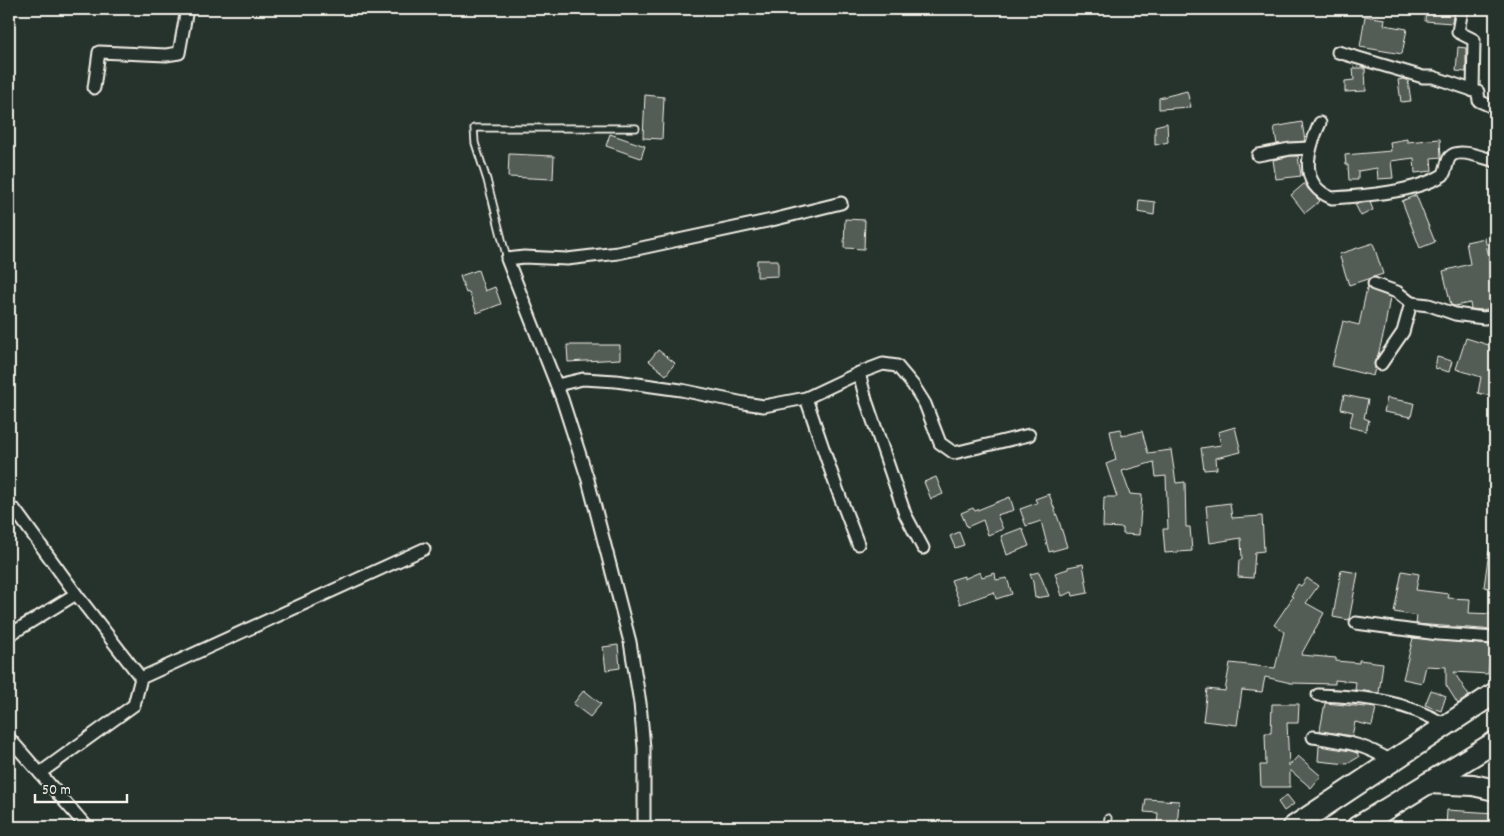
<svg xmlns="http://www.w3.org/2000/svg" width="1504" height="836" font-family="Dekko,sans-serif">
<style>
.building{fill:#525c55;stroke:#f4f1e8}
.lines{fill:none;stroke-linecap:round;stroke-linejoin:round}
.lane-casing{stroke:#f4f1e8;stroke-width:9}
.street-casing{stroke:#f4f1e8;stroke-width:15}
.highway-casing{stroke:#f4f1e8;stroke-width:24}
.lane{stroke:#26332d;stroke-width:5.5}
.street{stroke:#26332d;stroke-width:11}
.highway{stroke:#26332d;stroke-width:20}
</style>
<rect width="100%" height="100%" fill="#26332d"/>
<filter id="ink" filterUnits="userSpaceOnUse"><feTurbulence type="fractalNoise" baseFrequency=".02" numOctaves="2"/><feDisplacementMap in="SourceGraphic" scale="10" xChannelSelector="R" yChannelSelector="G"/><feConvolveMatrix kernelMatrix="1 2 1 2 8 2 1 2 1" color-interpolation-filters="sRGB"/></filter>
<g filter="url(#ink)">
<g class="building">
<path d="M1426 9H1454L1452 23 1425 21Z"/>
<path d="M1365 16 1385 19 1384 25 1407 29 1402 54 1360 47Z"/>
<path d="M1458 47 1466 48V72L1456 71Z"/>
<path d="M1353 68H1365L1366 91 1345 92V81L1354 80Z"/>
<path d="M1403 79 1408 81 1411 101 1401 102 1398 80Z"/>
<path d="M1187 91 1191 107 1159 109V98Z"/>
<path d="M645 95 664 97 662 139 643 138Z"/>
<path d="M1302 122 1305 141 1277 144 1274 127Z"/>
<path d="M1167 123 1168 142 1155 145V126Z"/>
<path d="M610 134 645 146 641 158 606 146Z"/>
<path d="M1407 139V142L1440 139 1441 157 1431 158 1432 171 1415 173 1414 158 1391 161 1393 178 1378 179 1377 168 1358 171V180H1349L1348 165H1346L1345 155 1391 151 1390 142Z"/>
<path d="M509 154 554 156 553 179 508 177Z"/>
<path d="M1291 156H1298L1301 176 1276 179 1273 160Z"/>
<path d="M1305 183 1308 189 1320 201 1305 213 1291 195Z"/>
<path d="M1416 195 1435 242 1420 248 1402 201Z"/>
<path d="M1139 200 1155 202 1154 215 1138 212Z"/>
<path d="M1370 202 1373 210 1361 216 1355 204Z"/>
<path d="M845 219 865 220 864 249 844 248Z"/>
<path d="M1485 238 1491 269 1495 268V307L1482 310 1471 309 1470 303 1455 306 1451 305 1443 271 1470 264 1466 242Z"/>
<path d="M1373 243 1383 274 1349 285 1339 254Z"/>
<path d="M757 260H778V276L757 277Z"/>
<path d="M478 270 485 291 495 287 501 304 477 313 469 292 466 293 460 276Z"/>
<path d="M1367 288 1390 297 1384 332 1378 355 1374 363 1375 368 1373 376 1332 366 1343 321 1359 325Z"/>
<path d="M1466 338 1495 347V397L1478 393 1481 377 1456 369Z"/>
<path d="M567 345H620V359L568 362Z"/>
<path d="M658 350 675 363 666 375 649 361Z"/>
<path d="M1437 357 1452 361 1449 372 1435 368Z"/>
<path d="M1344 395 1368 400 1364 418 1369 420 1366 431 1349 427 1353 412 1341 409Z"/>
<path d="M1387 398 1414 403 1411 417 1384 412Z"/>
<path d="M1235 427 1241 452 1216 458 1217 469 1204 470 1201 448 1221 445 1218 432Z"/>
<path d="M1121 429 1122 436 1142 431 1148 453 1171 450 1176 483 1185 482 1186 527H1190L1192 551 1165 553 1163 529H1168L1166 476 1156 477 1154 462 1122 471 1130 494 1142 495 1139 535 1123 534V528L1103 527 1104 497H1117L1106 464 1116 460 1110 431Z"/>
<path d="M936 477 943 494 931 499 924 482Z"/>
<path d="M1049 494 1059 521 1067 547 1049 552 1041 521 1026 526 1020 509 1037 503 1035 499Z"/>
<path d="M1010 497 1014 510 997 515 1003 529 988 535 983 520 967 527 961 513 973 508 975 511Z"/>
<path d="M1230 503 1232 518 1262 516 1264 551 1255 552 1253 578 1238 577 1239 560H1242L1241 538 1210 543 1206 506Z"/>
<path d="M1022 528 1029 546 1007 555 1001 536Z"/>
<path d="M959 532 964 545 955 548 950 536Z"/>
<path d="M1489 551 1495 552V589L1484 587Z"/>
<path d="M1083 564 1088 593 1073 596 1072 592 1062 596 1055 573 1068 569V567Z"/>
<path d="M1341 570 1358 573 1349 620 1333 617Z"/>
<path d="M1402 571 1419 574 1416 590 1449 594 1448 598 1470 599 1469 613 1495 614V630L1416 624 1417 616 1394 612Z"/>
<path d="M980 572 982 577 995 573 996 580 1007 578 1012 594 996 599 994 592 960 604 951 580 964 576V579Z"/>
<path d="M1039 572 1049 596 1035 598 1033 582 1030 574Z"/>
<path d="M1307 578 1318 586 1306 603 1324 613 1301 655 1336 658V661L1359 663V660L1383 663 1379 693 1355 690 1356 682 1335 680V684L1291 683 1265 677 1262 692 1242 690 1237 725 1203 721 1207 689 1225 691 1230 663 1275 668 1284 632 1274 625 1293 597 1291 596 1298 584 1301 586Z"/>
<path d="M1413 638 1491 645 1488 674 1454 672 1469 696 1458 704 1446 685V667L1426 666 1422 683 1403 679Z"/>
<path d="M618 645 620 668 606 670 603 647Z"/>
<path d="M584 690 601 704 590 717 573 704Z"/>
<path d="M1431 690 1446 696 1441 711 1425 705Z"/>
<path d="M1325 703 1376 708 1372 726 1355 722 1352 736 1321 731 1320 730Z"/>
<path d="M1272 704H1299L1298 723H1287L1289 766 1298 756 1321 776 1311 788 1290 770V787H1261L1260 765H1266L1265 733H1271Z"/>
<path d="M1319 746 1351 751 1357 753 1359 757 1347 764 1318 761Z"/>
<path d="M1287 795 1294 804 1284 811 1278 802Z"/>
<path d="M1146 799 1179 801 1177 827H1157L1158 813 1144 812Z"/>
<path d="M1447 810 1495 813V827H1446Z"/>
</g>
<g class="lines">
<defs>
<g id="lane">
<path d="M507 259 487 180 475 143 474 128H636"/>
<path d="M1107 827 1108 818"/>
</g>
<g id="street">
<path d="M1462 9 1458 32 1474 40 1473 91"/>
<path d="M1338 52 1423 77H1433L1478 92 1479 101 1495 108"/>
<path d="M94 88 99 52 166 55 179 53 187 9"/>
<path d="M1320 123C1308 149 1297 184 1332 198 1364 196 1415 192 1443 175 1447 170 1446 162 1450 157 1458 147 1484 158 1495 161"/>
<path d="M1258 155 1290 149 1310 148"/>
<path d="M1374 284 1397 292 1411 303"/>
<path d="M1381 364 1403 332 1411 303 1429 305 1455 314 1476 317 1484 318 1495 316"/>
<path d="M859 373 866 400 905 514 923 548"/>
<path d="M557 385 583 379 616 381 681 390 744 403 764 406 806 398 859 373 883 364 897 366 913 385 925 404 940 443 954 453 1029 435"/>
<path d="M806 398 837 489 858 544"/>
<path d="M15 510 76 594 141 678"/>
<path d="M1356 623 1438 634 1495 638"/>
<path d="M9 635 76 594"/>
<path d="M1318 695C1368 697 1402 700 1446 725"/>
<path d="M1313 737C1345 742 1362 743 1391 761"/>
<path d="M9 738 87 827"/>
<path d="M40 773 134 705 141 678 424 549"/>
<path d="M644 827V748L640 703 630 642 588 480 562 399 507 259 524 257 567 259 618 253 772 220 841 203"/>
</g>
<g id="highway">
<path d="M1428 783 1473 785 1495 790"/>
<path d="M1293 827 1495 693"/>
<path d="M1357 827 1495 742"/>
</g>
</defs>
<use href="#lane" class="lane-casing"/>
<use href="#street" class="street-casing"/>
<use href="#highway" class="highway-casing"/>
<use href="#lane" class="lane"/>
<use href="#street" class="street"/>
<use href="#highway" class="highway"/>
</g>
</g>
<rect width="1504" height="836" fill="none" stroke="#26332d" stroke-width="30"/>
<rect x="15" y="15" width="1474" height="806" fill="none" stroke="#f4f1e8" stroke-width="2" filter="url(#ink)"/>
<path d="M35 794v8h92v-8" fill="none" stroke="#f4f1e8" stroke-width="2.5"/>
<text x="42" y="794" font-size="15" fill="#f4f1e8" stroke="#26332d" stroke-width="4" paint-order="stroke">50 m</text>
</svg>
